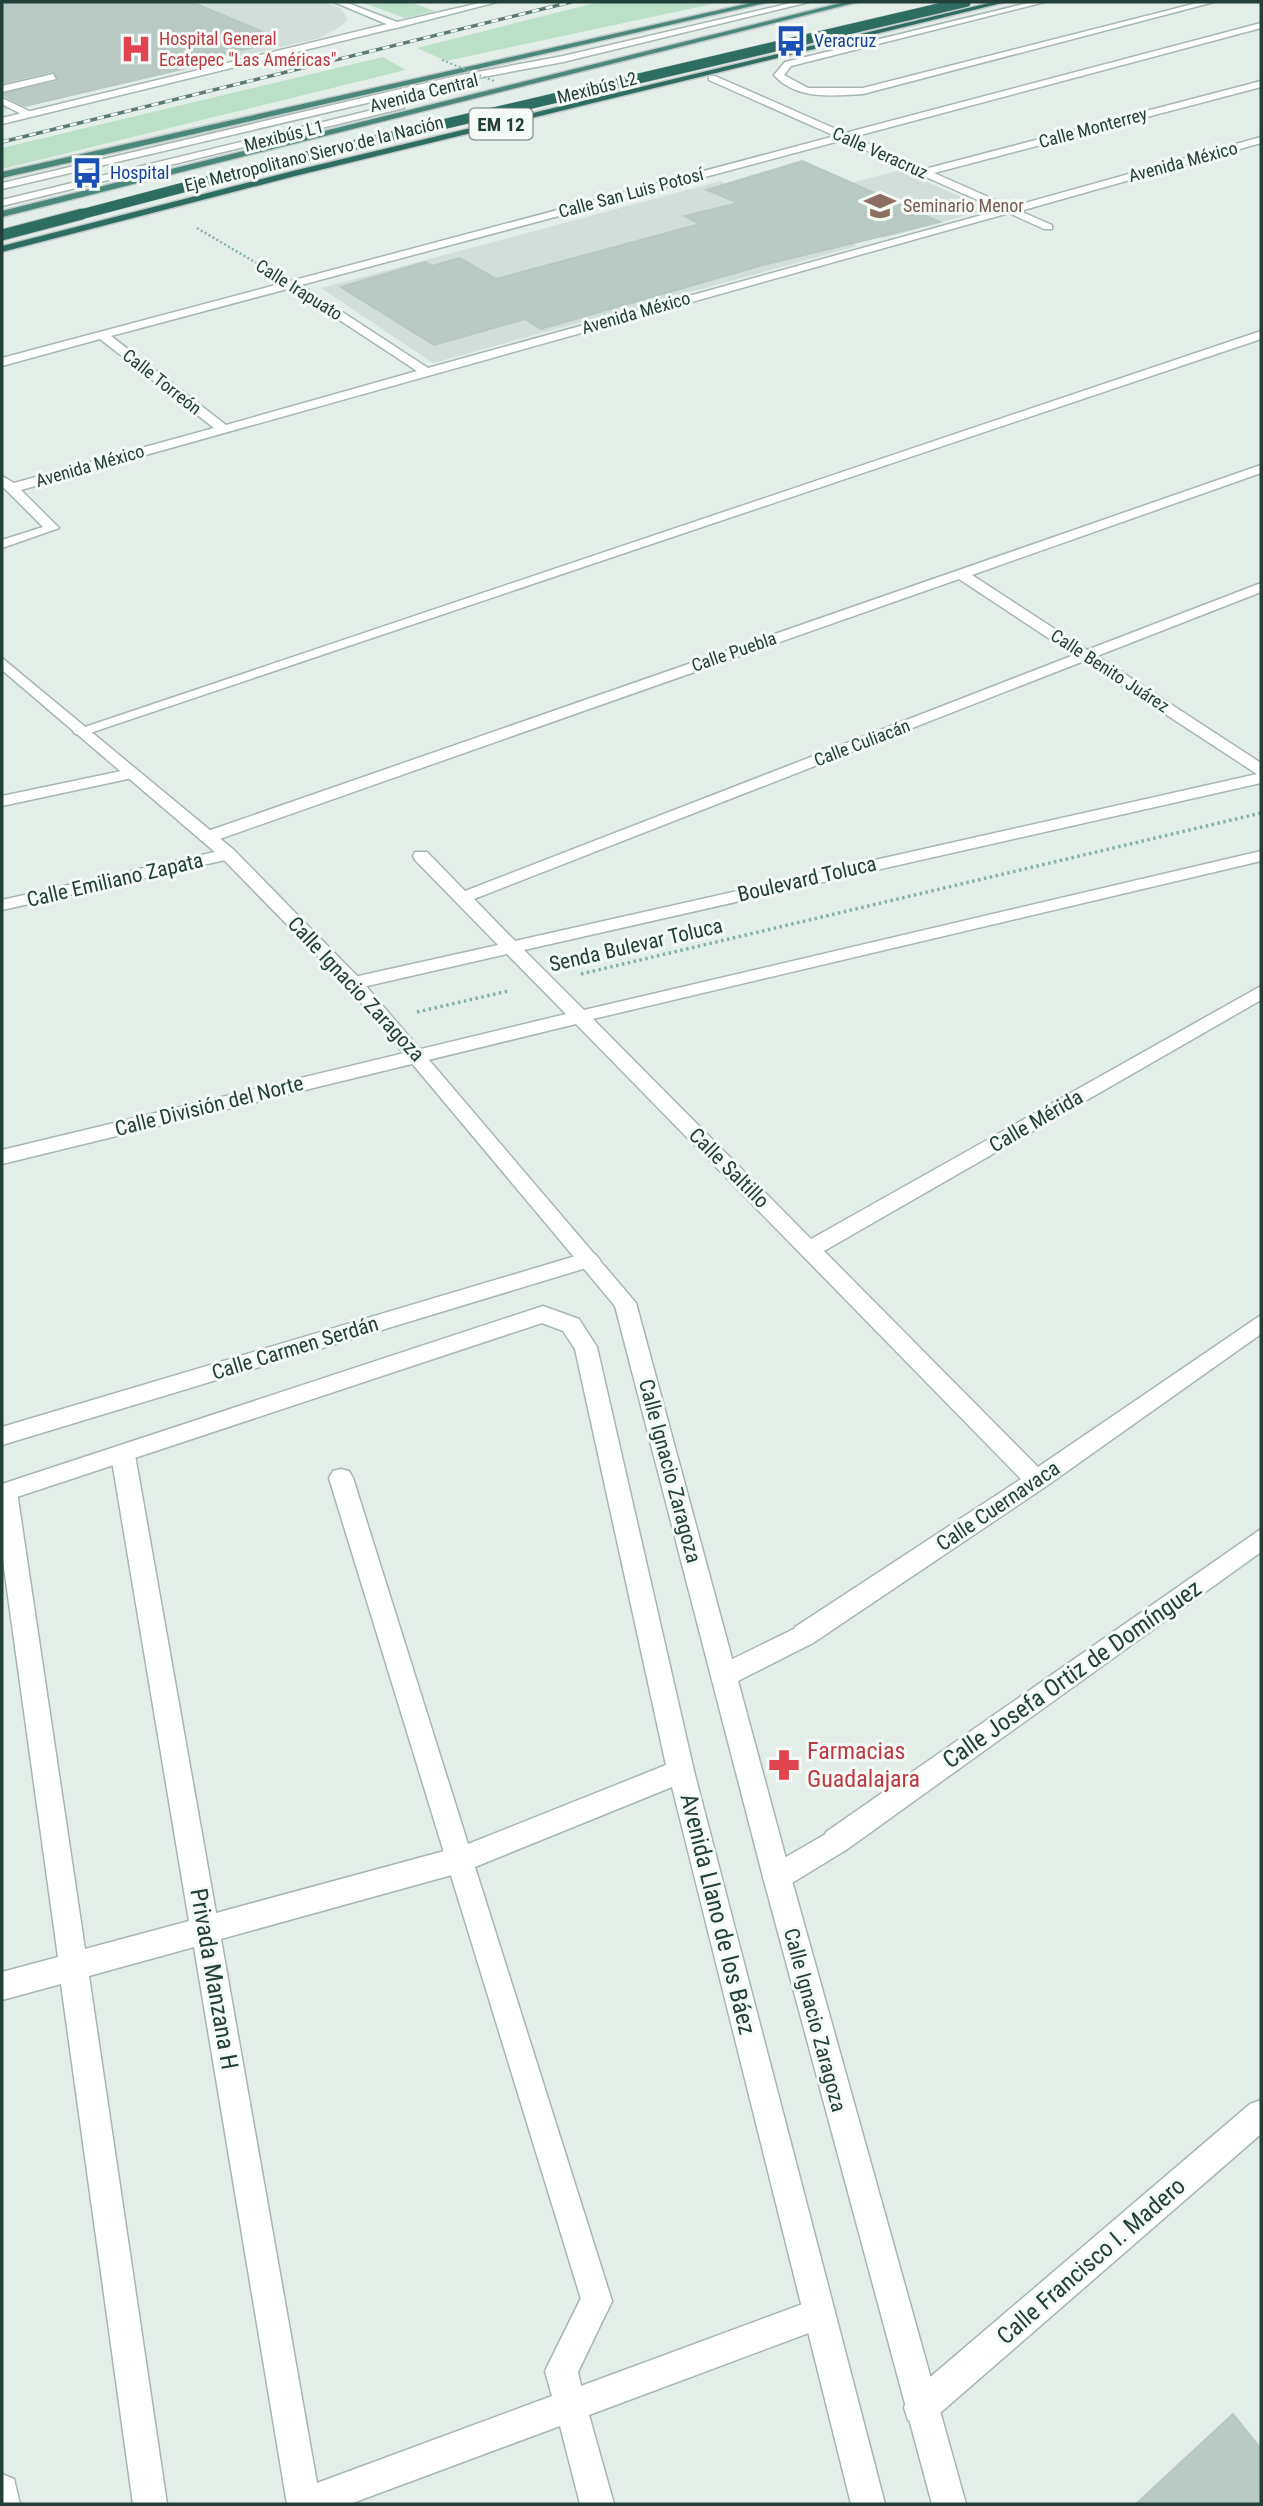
<svg xmlns="http://www.w3.org/2000/svg" width="1263" height="2506" font-family="'Roboto Condensed',sans-serif">
<style>
.built{fill:#d2ded9}
.green{fill:#bcdfc7}
.building{fill:#b9c9c3;stroke:#b6c8c1;stroke-width:2}
.lines{fill:none;stroke-linecap:round;stroke-linejoin:round}
.service-casing{stroke:#a6b6b1;stroke-width:3}
.pedestrian-casing{stroke:#a6b6b1;stroke-width:3}
.minor-casing{stroke:#a6b6b1;stroke-width:3}
.tertiary-casing{stroke:#a6b6b1;stroke-width:3}
.secondary-casing{stroke:#a2bab2;stroke-width:3}
.trunk-casing{stroke:#c1cac8;stroke-width:3}
.motorway-casing{stroke:#c1cac8;stroke-width:3}
.path-far1{stroke:#83b2a5;stroke-width:2.5;stroke-dasharray:2 2.5;stroke-linecap:butt}
.path{stroke:#83b2a5;stroke-width:3.5;stroke-dasharray:2.5 3.5;stroke-linecap:butt}
.service{fill:#fff;fill-rule:evenodd}
.pedestrian{fill:#fff;fill-rule:evenodd}
.minor{fill:#fff;fill-rule:evenodd}
.tertiary{fill:#fff;fill-rule:evenodd}
.secondary{fill:#fff;fill-rule:evenodd}
.trunk{fill:#4a887c;fill-rule:evenodd}
.motorway{fill:#2d6d62;fill-rule:evenodd}
.rail-casing{stroke:#5d7b74;stroke-width:3.5}
.rail{stroke:#f5faf7;stroke-width:2.5;stroke-dasharray:7;stroke-linecap:butt}
.motorway-bridge-far1-casing{stroke:#c1cac8;stroke-width:11;stroke-linecap:butt}
.motorway-bridge-casing{stroke:#c1cac8;stroke-width:13;stroke-linecap:butt}
.path-bridge{stroke:#83b2a5;stroke-width:2;stroke-dasharray:2 2.5;stroke-linecap:butt}
.motorway-bridge-far1{stroke:#2d6d62;stroke-width:10}
.motorway-bridge{stroke:#2d6d62;stroke-width:11}
.labels{text-anchor:middle;stroke-width:6;stroke-linejoin:round;paint-order:stroke}
.far-health-label{font-size:18px;fill:#be3a42;stroke:#f5faf7;text-anchor:start}
.far-transit-label{font-size:18px;fill:#164399;stroke:#f5faf7;text-anchor:start}
.far-street-label{font-size:18px;fill:#224039;stroke:#f5faf7}
.far-education-label{font-size:18px;fill:#785e54;stroke:#f5faf7;text-anchor:start}
.shield{fill:#f5faf7;stroke:#617872;stroke-width:2}
.shield-label{font-size:19px;font-weight:bold;fill:#224039}
.street-label{font-size:21px;fill:#224039;stroke:#f5faf7}
.near-street-label{font-size:24px;fill:#224039;stroke:#f5faf7}
.near-health-label{font-size:24px;fill:#be3a42;stroke:#f5faf7;text-anchor:start}
</style>
<rect width="100%" height="100%" fill="#e4eee9"/>
<g class="built">
<path d="M2 2H323L340 8 348 19 340 27 320 38 2 111Z"/>
<path d="M900 170 989 209 884 238 861 227 772 204Z"/>
<path d="M721 181 857 246 433 363 321 288Z"/>
</g>
<g class="green">
<path d="M361 2H410L435 11 405 18Z"/>
<path d="M599 2H722L446 61 417 48Z"/>
<path d="M383 57 406 70 2 169V148Z"/>
</g>
<g class="building">
<path d="M2 2H191L261 31 239 37 260 46 213 56 221 60 25 106 2 94 57 82 58 78 52 71 2 83Z"/>
<path d="M802 161 940 222 763 265 541 329 525 319 434 345 341 287 425 262 432 266 460 258 496 279 700 224 685 216 738 203 707 190Z"/>
<path d="M1233 2414 1261 2449V2504H1136Z"/>
</g>
<g class="lines">
<defs>
<g id="service">
<path d="M795 2H809L563 62 456 82 2 189V183L456 76 563 56Z"/>
<path d="M1032 2H1045L791 66 784 75 808 88H863L1201 2H1214L863 94C833 96 796 100 774 75L785 62Z"/>
<path d="M53 74 56 79 2 92V86Z"/>
<path d="M2 98 31 112 33 114 25 116 2 104Z"/>
<path d="M401 103 404 108 2 206V200Z"/>
<path d="M1261 331V339L87 734H75L73 731Z"/>
</g>
<g id="pedestrian">
<path d="M123 1446 131 1448 135 1455 216 1913 459 1847 469 1851 473 1860 469 1869 459 1873 221 1939 317 2483 552 2396 545 2371 585 2290 596 2285 607 2290 612 2301 578 2372 581 2386 819 2298 830 2303 835 2314 830 2325 589 2415 614 2504H580L560 2426 350 2504H287L194 1947 89 1976 167 2504H133L61 1984 2 2000V1972L58 1957 2 1553V1484L13 1485 17 1492 85 1949 189 1921 111 1455 115 1448Z"/>
<path d="M804 1624 813 1627 816 1635 813 1643 734 1683 725 1686 716 1683 712 1675 716 1667Z"/>
<path d="M836 1828 846 1832 849 1841 846 1850 787 1886 777 1890 767 1886 763 1877 767 1868Z"/>
<path d="M2 2474 14 2479 20 2504H2Z"/>
</g>
<g id="minor">
<path d="M1261 23V28L853 137 925 169 1261 81V87L934 173 1011 207 1261 137V143L1020 211 1052 225V229H1044L1009 213 21 490 59 528 2 548V540L43 527 2 486V476L14 483 214 428 100 339 2 366V358L835 136 709 80V76H715L845 133ZM843 140 1000 210 428 368 301 285ZM291 288 417 371 226 425 111 336Z"/>
<path d="M1261 465V473L972 575 1087 650 1261 583V592L1097 656 1261 763V783L524 950 584 1010 1261 851V861L593 1019 811 1239 1261 986V1000L824 1251 1038 1467 1261 1315V1334L1045 1487 813 1643 804 1646 795 1643 792 1635 795 1627 1021 1479 576 1024 2 1164V1150L566 1014 507 954 354 989 345 983 354 977 498 945 415 860 413 856 415 852H427L465 891 1074 655 959 579 214 841H202L200 837 202 833ZM1084 661 1257 774 515 941 474 899Z"/>
<path d="M131 769 139 774 137 777 2 806V796Z"/>
<path d="M228 849 234 850 236 854 234 858 2 910V900Z"/>
<path d="M589 1252 596 1255 600 1260 596 1265 2 1445V1427Z"/>
<path d="M543 1306 579 1319 597 1347 694 1771 885 2504H851L672 1787 475 1867 612 2301 607 2312 596 2317 585 2312 329 1478 333 1471 341 1469 349 1471 353 1478 468 1844 666 1765 575 1349 563 1331 542 1323 2 1502V1484Z"/>
<path d="M1261 1529V1552L846 1850 836 1854 826 1850 823 1841 826 1832Z"/>
<path d="M1261 2100V2134L932 2420 920 2424 908 2420 904 2408 908 2396 1250 2104Z"/>
</g>
<g id="tertiary">
<path d="M396 22 399 27 2 124V118Z"/>
<path d="M2 658 234 850 360 979 636 1303 791 1877 966 2504H932L763 1877 615 1306 348 987 222 858 2 670Z"/>
</g>
<path id="secondary" d="M334 2H345L397 22 484 2H497L396 28Z"/>
<g id="trunk">
<path d="M755 2H769L2 178V172Z"/>
<path d="M845 2H858L2 217V211Z"/>
</g>
<path id="motorway" d="M993 2H1006L295 176 2 252V246L293 171Z"/>
</defs>
<use href="#service" class="service-casing"/>
<use href="#pedestrian" class="pedestrian-casing"/>
<use href="#minor" class="minor-casing"/>
<use href="#tertiary" class="tertiary-casing"/>
<use href="#secondary" class="secondary-casing"/>
<use href="#trunk" class="trunk-casing"/>
<use href="#motorway" class="motorway-casing"/>
<path class="path-far1" d="M197 228 258 264"/>
<g class="path">
<path d="M581 974 1261 813"/>
<path d="M417 1012 508 991"/>
</g>
<use href="#service" class="service"/>
<use href="#pedestrian" class="pedestrian"/>
<use href="#minor" class="minor"/>
<use href="#tertiary" class="tertiary"/>
<use href="#secondary" class="secondary"/>
<use href="#trunk" class="trunk"/>
<use href="#motorway" class="motorway"/>
<defs>
<path id="rail" d="M2 142 571 2"/>
</defs>
<use href="#rail" class="rail-casing"/>
<use href="#rail" class="rail"/>
<defs>
<path id="motorway-bridge-far1" d="M75 216 269 165 966 2"/>
<path id="motorway-bridge" d="M2 235 82 214"/>
</defs>
<use href="#motorway-bridge-far1" class="motorway-bridge-far1-casing"/>
<use href="#motorway-bridge" class="motorway-bridge-casing"/>
<path class="path-bridge" d="M442 60 494 81"/>
<use href="#motorway-bridge-far1" class="motorway-bridge-far1"/>
<use href="#motorway-bridge" class="motorway-bridge"/>
</g>
<defs>
<symbol id="bus-bare" viewBox="-9 -9 18 18"><path d="M-5-6H5V4H4V6H2V4H-2V6H-4V4H-5ZM-3.5-4V0h7V-4ZM-3.5 1.2v1.5H-2V1.2ZM2 1.2v1.5H3.5V1.2Z" fill="#1a4fb4" stroke="#f5faf7" stroke-width="2.5" paint-order="stroke"/></symbol>
<symbol id="hospital-bare" viewBox="-9 -9 18 18"><path d="M-5-5h3v3.5h4V-5h3V5h-3V1.5h-4V5h-3Z" fill="#e0444e" stroke="#f5faf7" stroke-width="2.5" paint-order="stroke"/></symbol>
<symbol id="school-bare" viewBox="-9 -9 18 18"><path d="M0-5L7-2L0 1L-7-2ZM-4 1L0 2.5L4 1V4Q0 6-4 4Z" fill="#8d6e63" stroke="#f5faf7" stroke-width="2.5" paint-order="stroke"/></symbol>
<symbol id="pharmacy-bare" viewBox="-9 -9 18 18"><path d="M-2-6h4v4h4v4h-4v4h-4v-4h-4v-4h4Z" fill="#e0444e" stroke="#f5faf7" stroke-width="2.5" paint-order="stroke"/></symbol>
</defs>
<g fill-rule="evenodd">
<use href="#bus-bare" x="769" y="19" width="44" height="44"/>
<use href="#hospital-bare" x="114" y="27" width="44" height="44"/>
<use href="#bus-bare" x="65" y="151" width="44" height="44"/>
<use href="#school-bare" x="858" y="184" width="44" height="44"/>
<use href="#pharmacy-bare" x="762" y="1743" width="44" height="44"/>
</g>
<g class="labels">
<g class="far-health-label">
<text x="159" y="45">Hospital General<tspan x="159" dy="21">Ecatepec "Las Américas"</tspan></text>
</g>
<g class="far-transit-label">
<text x="814" y="47">Veracruz</text>
<text x="110" y="179">Hospital</text>
</g>
<g class="far-street-label">
<text transform="translate(597 88) rotate(-14)" y="6">Mexibús L2</text>
<text transform="translate(424 93) rotate(-14)" y="6">Avenida Central</text>
<text transform="translate(1093 128) rotate(-15)" y="6">Calle Monterrey</text>
<text transform="translate(284 136) rotate(-14)" y="6">Mexibús L1</text>
<text transform="translate(880 153) rotate(24)" y="6">Calle Veracruz</text>
<text transform="translate(314 154) rotate(-14)" y="6">Eje Metropolitano Siervo de la Nación</text>
<text transform="translate(1183 162) rotate(-15)" y="6">Avenida México</text>
<text transform="translate(631 193) rotate(-15)" y="6">Calle San Luis Potosí</text>
<text transform="translate(299 290) rotate(32)" y="6">Calle Irapuato</text>
<text transform="translate(636 313) rotate(-16)" y="6">Avenida México</text>
<text transform="translate(162 382) rotate(38)" y="6">Calle Torreón</text>
<text transform="translate(90 466) rotate(-16)" y="6">Avenida México</text>
<text transform="translate(734 652) rotate(-19)" y="6">Calle Puebla</text>
<text transform="translate(1110 671) rotate(33)" y="6">Calle Benito Juárez</text>
<text transform="translate(862 743) rotate(-21)" y="6">Calle Culiacán</text>
</g>
<g class="far-education-label">
<text x="903" y="212">Seminario Menor</text>
</g>
<rect class="shield" x="469.5" y="108.5" width="63" height="31" rx="5"/>
<g class="shield-label">
<text x="501" y="131">EM 12</text>
</g>
<g class="street-label">
<text transform="translate(807 879) rotate(-13)" y="7">Boulevard Toluca</text>
<text transform="translate(115 880) rotate(-13)" y="7">Calle Emiliano Zapata</text>
<text transform="translate(636 945) rotate(-13)" y="7">Senda Bulevar Toluca</text>
<text transform="translate(356 989) rotate(47)" y="7">Calle Ignacio Zaragoza</text>
<text transform="translate(209 1106) rotate(-14)" y="7">Calle División del Norte</text>
<text transform="translate(1036 1121) rotate(-30)" y="7">Calle Mérida</text>
<text transform="translate(729 1168) rotate(45)" y="7">Calle Saltillo</text>
<text transform="translate(295 1348) rotate(-17)" y="7">Calle Carmen Serdán</text>
<text transform="translate(670 1471) rotate(75)" y="7">Calle Ignacio Zaragoza</text>
<text transform="translate(998 1506) rotate(-34)" y="7">Calle Cuernavaca</text>
<text transform="translate(815 2020) rotate(75)" y="7">Calle Ignacio Zaragoza</text>
</g>
<g class="near-street-label">
<text transform="translate(1072 1674) rotate(-35)" y="8">Calle Josefa Ortiz de Domínguez</text>
<text transform="translate(718 1914) rotate(76)" y="8">Avenida Llano de los Báez</text>
<text transform="translate(214 1979) rotate(80)" y="8">Privada Manzana H</text>
<text transform="translate(1091 2261) rotate(-41)" y="8">Calle Francisco I. Madero</text>
</g>
<g class="near-health-label">
<text x="807" y="1759">Farmacias<tspan x="807" dy="28">Guadalajara</tspan></text>
</g>
</g>
<rect width="1263" height="2506" fill="none" stroke="#224039" stroke-width="7"/>
</svg>
